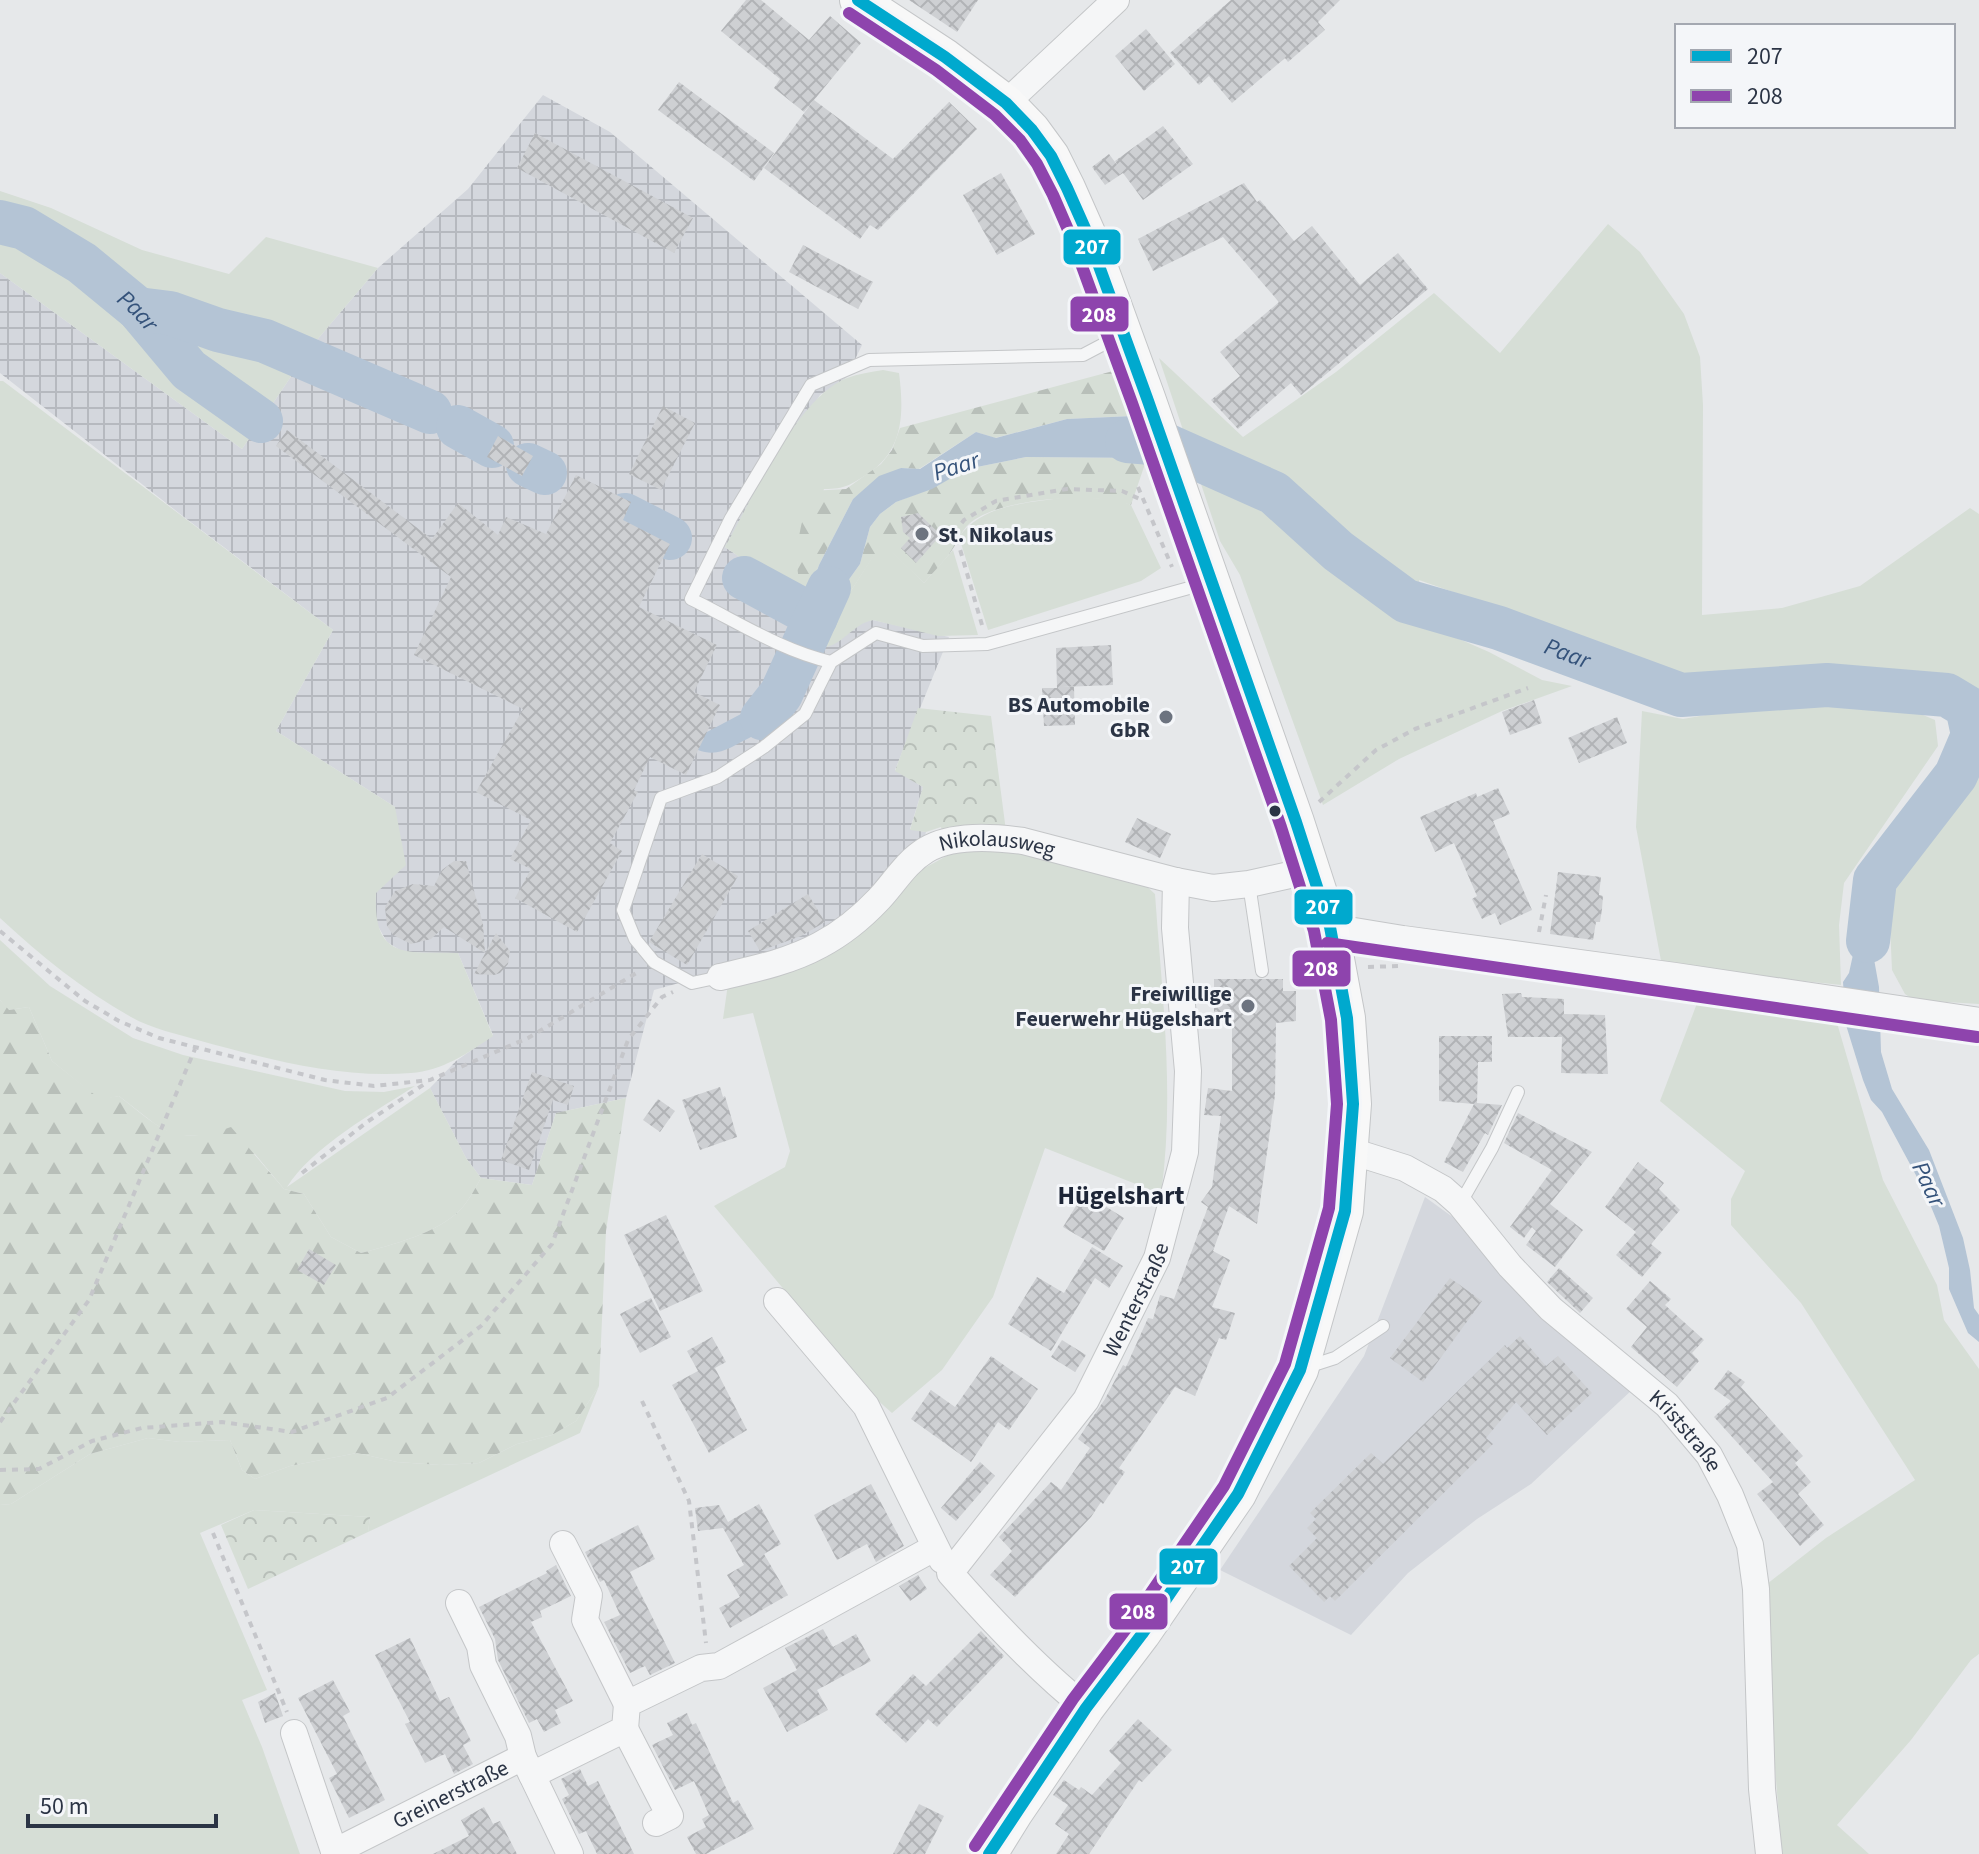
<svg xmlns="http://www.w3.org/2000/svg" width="1979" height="1854" font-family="'Source Sans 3',sans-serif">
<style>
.built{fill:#d4d7dd}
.industrial{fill:url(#industrial-grid)}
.grass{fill:#d6ded6}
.forest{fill:url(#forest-firs)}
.park{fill:url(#park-crowns)}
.water{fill:#b4c4d5}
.pier{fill:#e6e8ea}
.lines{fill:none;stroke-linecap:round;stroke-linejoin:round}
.river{stroke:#b4c4d5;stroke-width:44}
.building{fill:url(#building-cross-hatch)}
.lane-casing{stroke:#c4c6c8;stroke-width:14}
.street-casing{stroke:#c4c6c8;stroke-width:28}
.secondary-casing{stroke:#c4c6c8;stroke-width:38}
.path{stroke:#c5c6ca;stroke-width:4;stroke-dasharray:6 6;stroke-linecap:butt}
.lane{stroke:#f5f6f7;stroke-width:12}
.street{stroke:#f5f6f7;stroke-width:26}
.secondary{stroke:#f8f8f8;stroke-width:36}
.bus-1-casing{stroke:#f4f6f9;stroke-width:18}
.bus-2-casing{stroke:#f4f6f9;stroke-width:18}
.bus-1{stroke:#00a9ce;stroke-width:12}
.bus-2{stroke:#8e44ad;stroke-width:12}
.poi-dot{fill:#6c737f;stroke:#f4f6f9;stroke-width:3}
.bus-dot{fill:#2b3445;stroke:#f4f6f9;stroke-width:3}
.labels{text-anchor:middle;stroke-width:6;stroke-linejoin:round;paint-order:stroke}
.poi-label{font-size:22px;font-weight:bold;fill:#2b3445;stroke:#f4f6f9;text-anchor:end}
.street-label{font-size:22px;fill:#2b3445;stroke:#f4f6f9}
.water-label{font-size:24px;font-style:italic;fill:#34527a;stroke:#f4f6f9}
.quarter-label{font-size:26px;font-weight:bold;fill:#1d2536;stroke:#f4f6f9}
.line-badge{stroke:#f4f6f9;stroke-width:3}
.badge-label{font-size:22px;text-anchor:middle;font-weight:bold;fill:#fff}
</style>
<defs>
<pattern id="industrial-grid" width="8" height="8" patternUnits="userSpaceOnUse" patternTransform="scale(2)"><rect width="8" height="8" fill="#d4d7dd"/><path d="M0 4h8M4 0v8" fill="none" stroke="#b6b9bf"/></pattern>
<pattern id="forest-firs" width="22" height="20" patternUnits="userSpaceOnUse" patternTransform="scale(2)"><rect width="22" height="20" fill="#d6ded6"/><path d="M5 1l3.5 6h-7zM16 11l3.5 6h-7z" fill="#b8bfb9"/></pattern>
<pattern id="park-crowns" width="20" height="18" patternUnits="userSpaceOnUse" patternTransform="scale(2)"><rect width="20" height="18" fill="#d6ded6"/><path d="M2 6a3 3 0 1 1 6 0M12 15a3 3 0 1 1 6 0" fill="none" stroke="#b8bfb9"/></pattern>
<pattern id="building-cross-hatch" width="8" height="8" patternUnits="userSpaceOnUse" patternTransform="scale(2)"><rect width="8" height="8" fill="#ced0d3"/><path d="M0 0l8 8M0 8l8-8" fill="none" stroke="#b1b3b6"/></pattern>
</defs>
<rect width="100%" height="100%" fill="#e6e8ea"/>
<path class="built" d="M1425 1197 1461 1223 1633 1389 1531 1484 1477 1519 1408 1573 1351 1635 1220 1570 1364 1356Z"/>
<path class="industrial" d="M543 95 610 132 862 345 846 378 820 395 725 547 805 602 793 637 803 642 823 649 863 622 873 620 949 637 895 770 923 787 910 829 926 832 923 842 861 905 790 952 654 990 626 1098 556 1113 532 1185 481 1178 466 1158 430 1088 456 1061 493 1035 458 953 403 952 387 942 375 921 376 893 395 807 276 731 333 630 184 517 0 373V273L242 449 311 347 378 268 468 189Z"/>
<g class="grass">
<path d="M0 191 51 208 142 250 229 274 266 237 378 268 311 347 242 449 0 273Z"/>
<path d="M1608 224 1640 252 1684 314 1700 357 1703 405 1702 615 1782 608 1860 586 1970 508 1979 514V714L1966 697 1937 684 1808 674 1699 679 1419 580 1425 624 1489 652 1542 680 1572 686 1502 711 1399 759 1323 805 1240 575 1220 541 1159 358 1243 437 1336 372 1434 293 1500 353Z"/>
<path d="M883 370 899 373C904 412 904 449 869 473 850 485 846 489 824 489L797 561 801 583 799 598 725 547C751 501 797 397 847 378 858 374 871 372 883 370Z"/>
<path d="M0 381H3L333 630 276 731 395 807 406 865 376 893C373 960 405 952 458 953L493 1036C468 1053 442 1071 411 1073 341 1079 267 1059 201 1041 178 1034 152 1029 131 1017 83 990 41 956 0 918Z"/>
<path d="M1068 497 1116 499 1131 505 1161 568 1141 581 988 630 959 537C983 503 1030 503 1068 497Z"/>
<path d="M882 542 924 583 953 550 978 635 938 636 873 620C850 624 839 654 813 646L828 609 849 594Z"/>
<path d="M1791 700 1904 707 1935 720 1938 746 1844 883 1839 925 1841 985 1662 966 1636 827 1642 711 1683 719Z"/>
<path d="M1979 759V1004L1914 1000 1905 994 1892 970 1889 904 1908 850 1933 816 1962 790Z"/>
<path d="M996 847 1143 883 1155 894C1162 994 1175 1095 1161 1194L1045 1148 993 1297 942 1370 892 1413 874 1397 714 1206 785 1167 790 1151 753 1013 723 1019 728 984 805 963 910 876 952 853Z"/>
<path d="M0 940 50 986 133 1038 183 1055 345 1091 384 1092 415 1086C376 1111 311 1148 287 1187L430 1088 466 1158 481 1178C475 1188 469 1201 460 1210 438 1233 392 1245 361 1253L331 1237 304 1194 284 1189 255 1154 206 1136 174 1135 155 1124 119 1096 100 1100 52 1061 29 1007 8 1010 0 1000Z"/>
<path d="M1699 998 1837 1023 1883 1180 1937 1285 1944 1320 1979 1369V1654L1971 1660 1911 1740 1837 1825 1869 1854H1782L1771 1718 1767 1584 1826 1538 1915 1480 1801 1303 1731 1225V1199L1745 1171 1660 1101Z"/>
<path d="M599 1386 580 1433 368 1532 370 1517 254 1510 200 1533 267 1690 242 1700 262 1747 300 1854H0V1505L11 1504 90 1454 148 1438 180 1442 230 1440 242 1470 255 1479 290 1466 357 1453 397 1462 440 1465 479 1463 517 1444 552 1435 576 1421Z"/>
</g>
<g class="forest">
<path d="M1113 371 1133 416 1067 419 995 438 976 432 919 469 901 468 853 499 819 565 805 602 799 598C801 584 797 574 797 560 797 537 804 513 810 491L846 489 881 464 892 450 900 428Z"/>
<path d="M1026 457 1147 458 1131 505C1096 491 997 498 969 524 961 531 958 542 952 550 944 562 933 572 924 583L882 543 849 594 828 609 860 564 870 527 880 514 896 502 932 488 967 469Z"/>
<path d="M0 1000 9 1010 29 1007 52 1061 100 1099 119 1096C162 1130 175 1147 231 1127L284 1189 304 1194 331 1237 361 1253C392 1245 438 1233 460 1210 469 1201 475 1188 481 1178L532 1185 556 1113 626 1098 606 1231 599 1386 576 1421 552 1435 517 1444 479 1463 440 1465 397 1462 357 1453 290 1466 255 1479 242 1470 230 1440 180 1442 148 1438 90 1454 11 1504 0 1505Z"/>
</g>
<g class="park">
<path d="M918 708 991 716 1006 831 942 832 941 827 926 832 910 830 923 787 895 771Z"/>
<path d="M254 1510 370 1517 368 1532 248 1589 221 1525Z"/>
</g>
<g class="water">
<path d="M1133 416 1147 458 1026 457 967 469 932 489 896 502 880 514 870 527 860 564 828 609 813 646 793 638 819 565 853 499 879 476 901 468 920 469 976 432 996 438 1067 419Z"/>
<path d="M784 664 804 672C798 688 794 706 783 719 774 730 763 731 751 737 732 746 719 758 698 750L689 723 707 732 756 706 767 696Z"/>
<path d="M1875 880 1879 889 1874 959 1879 987 1881 1052 1892 1089 1929 1150 1963 1238 1970 1270 1974 1308 1979 1315V1342L1968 1333 1949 1289V1268L1939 1226 1925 1192 1882 1112 1871 1100 1863 1080 1846 1025 1843 982 1849 973 1863 909Z"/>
</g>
<path class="pier" d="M1840 987 1883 993 1884 1029 1842 1022Z"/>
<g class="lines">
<g class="river">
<path id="s1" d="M0 222 24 228 82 263 138 309 189 370 261 421"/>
<path d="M138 309 170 313 218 330 265 341 430 412"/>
<path d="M458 427 492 446"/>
<path id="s2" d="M1127 441 1164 444 1274 493 1338 551 1406 601 1499 628 1681 695 1827 685 1947 695 1967 707 1973 735 1956 775 1875 880 1868 941"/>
<path d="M528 465 545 473"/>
<path d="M625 515 670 538"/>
<path d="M744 578 816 617"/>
<path d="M762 718 781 694 829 588"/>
</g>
</g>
<g class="building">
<path d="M746 0H761L809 40 830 16 861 43 814 100 893 159 949 102 977 129 878 230 870 225 860 239 764 168 813 101 804 112 774 88 780 79 721 31Z"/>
<path d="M909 0H978L957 32Z"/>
<path d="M1231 0H1340L1318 22 1325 30 1288 62 1285 58 1232 103 1209 76 1199 85 1170 53Z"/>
<path d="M1146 29 1175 64 1144 91 1115 56Z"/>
<path d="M679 82 774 153 754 181 658 110Z"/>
<path d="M1163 126 1193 164 1143 200 1123 173 1105 185 1092 167 1109 154 1118 166 1115 161Z"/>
<path d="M535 133 693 218 674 253 517 168Z"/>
<path d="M1001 173 1035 234 997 255 963 195Z"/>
<path d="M1244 183 1257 202 1260 200 1294 241 1312 226 1360 285 1398 253 1428 289 1301 395 1291 383 1238 429 1211 400 1240 376 1220 352 1279 302 1223 237 1153 271 1138 239Z"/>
<path d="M803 245 873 282 858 309 789 272Z"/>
<path d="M663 406 695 423 661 490 629 474Z"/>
<path d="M287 430 432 539 458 503 498 535 506 517 546 534 576 475 631 502 623 520 670 544 639 607 717 645 694 692 720 705 686 775 650 757 634 790 638 792 610 843 622 851 577 932 515 898 531 869 510 859 531 820 476 792 523 709 414 655 451 577 276 446Z"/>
<path d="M498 436 533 456 522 476 487 457Z"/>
<path d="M918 513 941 535 916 563 901 548 910 538 903 532 901 517Z"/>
<path d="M1111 645 1113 685 1062 687H1074L1075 725 1044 726 1042 688H1057L1056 648Z"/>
<path d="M1534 700 1542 723 1510 735 1502 712Z"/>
<path d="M1617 717 1627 743 1579 763 1568 738Z"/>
<path d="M1498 788 1510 814 1493 821 1532 910 1500 925 1495 913 1482 919 1472 899 1477 896 1454 843 1435 852 1420 817 1476 793 1477 797Z"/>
<path d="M1137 818 1171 834 1160 858 1125 842Z"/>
<path d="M702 854 738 876 687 965 649 942Z"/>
<path d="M454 861H466L483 924 485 953 444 927 431 939 411 944 393 935 387 926 385 907 395 891 413 884 434 886 442 870Z"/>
<path d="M1558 872 1601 877 1599 895 1603 896 1602 909 1600 922H1596L1593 940 1550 934Z"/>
<path d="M808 894 825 922 801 936 760 951 748 931Z"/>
<path d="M496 933 510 951 508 964 500 973 494 975 474 974Z"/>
<path d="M1214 979H1283V991H1296V1021L1276 1023 1275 1095 1257 1224 1229 1206 1213 1251 1230 1260 1212 1307 1235 1313 1226 1340 1219 1338 1195 1396 1175 1387 1119 1468 1125 1472 1103 1504 1101 1502 1091 1517 1015 1597 990 1575 1012 1551 999 1537 1051 1482 1061 1490 1090 1448 1078 1439 1105 1399 1123 1365 1126 1367 1148 1318 1153 1319 1160 1295 1174 1299 1208 1207 1201 1202 1212 1187 1221 1116 1204 1115 1208 1088 1232 1091V1022H1214Z"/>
<path d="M1521 993 1522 997 1564 999V1014L1605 1015 1608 1074 1561 1073 1562 1037H1508L1502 994Z"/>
<path d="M1439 1036H1492V1062H1478L1477 1103 1502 1105 1488 1135 1485 1133 1463 1172 1444 1162 1474 1104 1439 1101Z"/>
<path d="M532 1072 574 1086 568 1105 553 1100 529 1170 501 1160Z"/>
<path d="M720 1087 723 1097 725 1096 737 1137 700 1150 682 1100Z"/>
<path d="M658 1099 675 1111 660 1132 643 1120Z"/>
<path d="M1518 1113 1592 1152 1550 1204 1583 1230 1555 1267 1526 1245 1536 1231 1532 1227 1524 1238 1510 1227 1552 1170 1504 1143Z"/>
<path d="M1638 1162 1664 1183 1659 1189 1680 1210 1651 1244 1662 1253 1642 1277 1616 1255 1636 1232 1605 1207Z"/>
<path d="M1084 1193 1124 1218 1104 1251 1063 1227Z"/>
<path d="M666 1215 703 1291 660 1311 624 1235Z"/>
<path d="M1092 1247 1123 1266 1109 1288 1095 1278 1051 1351 1008 1324 1037 1277 1064 1293Z"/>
<path d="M309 1249 336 1265 324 1285 297 1270Z"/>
<path d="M1559 1268 1593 1298 1580 1313 1547 1282Z"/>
<path d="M1450 1278 1482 1301 1423 1382 1390 1358Z"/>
<path d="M1650 1281 1671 1299 1665 1305 1704 1340 1692 1353 1699 1361 1677 1387 1631 1347 1647 1327 1626 1309Z"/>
<path d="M651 1298 671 1337 640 1353 620 1314Z"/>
<path d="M1520 1336 1546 1366 1558 1356 1592 1393 1547 1435 1516 1402 1486 1438 1493 1444 1335 1601 1330 1596 1324 1602 1289 1566 1317 1538 1307 1528 1316 1519 1310 1513 1371 1453 1383 1464 1505 1345 1507 1348Z"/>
<path d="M712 1337 726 1362 715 1368 747 1430 709 1453 672 1385 698 1371 687 1351Z"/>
<path d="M1062 1340 1086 1355 1075 1372 1051 1357Z"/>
<path d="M991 1356 1038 1389 1009 1430 998 1422 971 1462 911 1419 931 1390 955 1407Z"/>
<path d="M1728 1370 1745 1382 1741 1387 1803 1456 1795 1463 1811 1482 1798 1494 1824 1525 1800 1546 1757 1494 1773 1482 1714 1417 1731 1401 1714 1389Z"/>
<path d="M980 1462 995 1476 956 1521 941 1508Z"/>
<path d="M871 1484 904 1546 876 1562 867 1544 837 1560 814 1515Z"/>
<path d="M759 1504 781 1544 764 1554 788 1595 730 1628 719 1608 740 1597 727 1575 744 1565 723 1528 698 1531 695 1508 719 1505 728 1522Z"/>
<path d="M638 1525 655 1559 630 1572 675 1663 650 1675 645 1666 630 1673 604 1622 620 1615 604 1580 600 1582 585 1552Z"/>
<path d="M556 1565 571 1596 540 1611 542 1617 531 1622 573 1701 555 1710 561 1723 544 1732 537 1719 529 1723 498 1660 495 1639 479 1607 547 1573 546 1571Z"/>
<path d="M918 1575 927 1589 910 1601 899 1586Z"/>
<path d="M823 1629 833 1647 856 1634 871 1661 817 1690 828 1710 787 1732 763 1688 797 1670 785 1648Z"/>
<path d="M981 1631 1004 1656 937 1727 928 1719 906 1743 875 1714 913 1674 926 1686Z"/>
<path d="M410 1638 440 1701 449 1697 471 1741 463 1745 473 1764 454 1774 445 1754 425 1763 405 1724 410 1722 375 1655Z"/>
<path d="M333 1680 350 1712 343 1716 385 1800 349 1818 329 1778 337 1774 298 1698Z"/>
<path d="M275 1693 283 1716 265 1723 258 1702Z"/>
<path d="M687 1713 692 1725 696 1723 733 1803 738 1800 754 1829 706 1854H696L687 1837 706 1827 702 1819 709 1815 694 1781 675 1790 652 1745 673 1735 667 1723Z"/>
<path d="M1138 1719 1172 1750 1142 1782 1139 1780 1089 1854H1056L1069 1834 1055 1824 1068 1805 1053 1795 1064 1780 1079 1790 1081 1787 1092 1795 1121 1763 1109 1751Z"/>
<path d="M580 1769 588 1786 598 1781 634 1854H597L586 1831 579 1834 562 1799 569 1795 561 1779Z"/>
<path d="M919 1804 944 1816 925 1854H893Z"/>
<path d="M484 1807 493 1824 500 1821 517 1854H433L469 1836 461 1820Z"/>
</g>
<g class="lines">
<defs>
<g id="lane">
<path d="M831 662C782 651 736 621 691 599L731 518 811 385 869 360 1083 355 1121 335"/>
<path d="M1249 884 1262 971"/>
<path d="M720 977 692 983 654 962 635 939 623 910 661 798 718 777 764 747 805 714 831 662 876 633 923 646 987 644 1207 583"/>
<path d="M1460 1204 1492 1148 1518 1092"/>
<path d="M1307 1367 1335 1358 1383 1326"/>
</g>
<g id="street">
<path d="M1006 103 1116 0"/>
<path d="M1330 927 1403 939 1675 976 1979 1021"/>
<path id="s3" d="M720 977C754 969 789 962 820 945 841 934 862 917 879 899 894 883 906 862 926 850 952 834 993 837 1023 841L1176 881 1213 888 1249 884 1312 870"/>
<path id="s4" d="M1351 1151 1405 1168 1443 1189 1460 1204 1510 1266 1551 1309 1667 1405 1709 1455 1730 1495 1750 1545 1756 1589 1762 1789 1769 1854"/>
<path d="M777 1301 866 1406 942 1560"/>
<path d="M563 1544 589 1595 585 1620 627 1704"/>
<path d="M459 1603 480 1646 483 1665 518 1736 523 1757"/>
<path id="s5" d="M1086 1708C1036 1668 992 1621 950 1573L1086 1400 1157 1258 1185 1152 1188 1071 1175 928 1176 881"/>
<path d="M625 1729 670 1816 656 1823"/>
<path d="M294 1733 335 1854"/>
<path d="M532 1775 570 1854"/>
<path id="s6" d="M334 1852 523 1757 532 1775 625 1729 627 1704 701 1668 719 1666 934 1548"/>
</g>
<path id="secondary" d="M858 0 945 57 1006 103 1032 130 1051 156 1067 188 1087 233 1147 398 1296 822 1330 927 1347 1018 1353 1104 1345 1211 1300 1370 1238 1494 1142 1634 1086 1708 1015 1812 989 1854"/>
</defs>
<use href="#lane" class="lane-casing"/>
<use href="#street" class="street-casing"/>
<use href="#secondary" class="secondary-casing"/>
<g class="path">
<path d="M1138 487 1172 567"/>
<path d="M982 625 955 532 964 520 996 501 1067 489 1122 491 1142 500"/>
<path d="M1319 802 1376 750 1415 729 1528 688"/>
<path d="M0 931 85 1001 119 1021 159 1038 325 1080 374 1086 430 1080 528 1038 638 972"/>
<path d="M1539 932 1546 895"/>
<path d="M1368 967 1399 966"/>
<path d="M302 1173 367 1122 426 1083"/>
<path d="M642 1401 689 1501 706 1643"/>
<path d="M0 1422 89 1300 195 1049"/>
<path d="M0 1470 39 1469 92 1441 142 1428 222 1422 292 1432 387 1398 481 1326 552 1244 628 1040 662 997 673 992"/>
<path d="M213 1533 287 1712"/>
</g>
<use href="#lane" class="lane"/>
<use href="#street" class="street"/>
<use href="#secondary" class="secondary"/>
<defs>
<path id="bus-1" d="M858 0 945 57 1006 103 1032 130 1051 156 1067 188 1087 233 1147 398 1296 822 1330 927 1347 1018 1353 1104 1345 1211 1300 1370 1238 1494 1142 1634 1086 1708 989 1854"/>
<g id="bus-2">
<path d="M849 13 936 70 995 115 1020 140 1037 164 1053 195 1072 239 1132 403 1281 827 1314 931 1331 1020 1337 1104 1329 1208 1285 1364 1224 1486 1129 1625 1073 1699 975 1846"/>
<path d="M1327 943 1977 1037"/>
</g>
</defs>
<use href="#bus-1" class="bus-1-casing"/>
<use href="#bus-2" class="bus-2-casing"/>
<use href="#bus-1" class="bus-1"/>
<use href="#bus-2" class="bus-2"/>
</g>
<g class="poi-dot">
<circle cx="922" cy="534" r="8"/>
<circle cx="1166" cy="717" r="8"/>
<circle cx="1248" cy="1006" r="8"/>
</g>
<circle class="bus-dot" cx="1275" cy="811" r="7"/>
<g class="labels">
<g class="poi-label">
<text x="938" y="542" text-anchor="start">St. Nikolaus</text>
<text x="1150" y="712">BS Automobile<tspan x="1150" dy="25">GbR</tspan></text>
<text x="1232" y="1001">Freiwillige<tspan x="1232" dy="25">Feuerwehr Hügelshart</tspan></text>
</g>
<g class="street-label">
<text dy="8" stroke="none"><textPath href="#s3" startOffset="322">Nikolausweg</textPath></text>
<text dy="8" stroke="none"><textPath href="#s5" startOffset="524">Wenterstraße</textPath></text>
<text dy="8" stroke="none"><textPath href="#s4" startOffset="444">Kriststraße</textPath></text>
<text dy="8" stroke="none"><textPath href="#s6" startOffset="130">Greinerstraße</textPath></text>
</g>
<g class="water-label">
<text dy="8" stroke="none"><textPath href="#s1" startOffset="166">Paar</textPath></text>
<text transform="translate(956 466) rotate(-18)" y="8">Paar</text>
<text dy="8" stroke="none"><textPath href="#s2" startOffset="498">Paar</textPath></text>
<text transform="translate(1929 1184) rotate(65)" y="8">Paar</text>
</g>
<g class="quarter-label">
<text x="1121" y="1204">Hügelshart</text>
</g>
</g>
<g class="line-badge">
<rect x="1062" y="228" width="60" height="38" rx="8" fill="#00a9ce"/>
<rect x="1069" y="295" width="61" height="38" rx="8" fill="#8e44ad"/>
<rect x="1293" y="888" width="61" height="38" rx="8" fill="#00a9ce"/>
<rect x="1291" y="949" width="61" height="39" rx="8" fill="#8e44ad"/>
<rect x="1158" y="1547" width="61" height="39" rx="8" fill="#00a9ce"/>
<rect x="1108" y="1592" width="61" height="39" rx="8" fill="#8e44ad"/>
</g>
<g class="badge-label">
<text x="1092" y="254">207</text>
<text x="1099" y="322">208</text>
<text x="1323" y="914">207</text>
<text x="1321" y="976">208</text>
<text x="1188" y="1574">207</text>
<text x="1138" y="1619">208</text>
</g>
<rect x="1675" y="24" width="280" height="104" fill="#f4f6f9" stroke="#a4a8b1" stroke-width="2"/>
<rect x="1691" y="50" width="40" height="12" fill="#00a9ce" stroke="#a4a8b1" stroke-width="2"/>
<text x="1747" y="64" font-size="24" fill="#2b3445">207</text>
<rect x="1691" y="90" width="40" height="12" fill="#8e44ad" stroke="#a4a8b1" stroke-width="2"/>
<text x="1747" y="104" font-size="24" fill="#2b3445">208</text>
<path d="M28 1814v12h188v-12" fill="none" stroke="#2b3445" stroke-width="4"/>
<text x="40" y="1814" font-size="24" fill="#2b3445" stroke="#f4f6f9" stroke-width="6" paint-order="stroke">50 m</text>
</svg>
